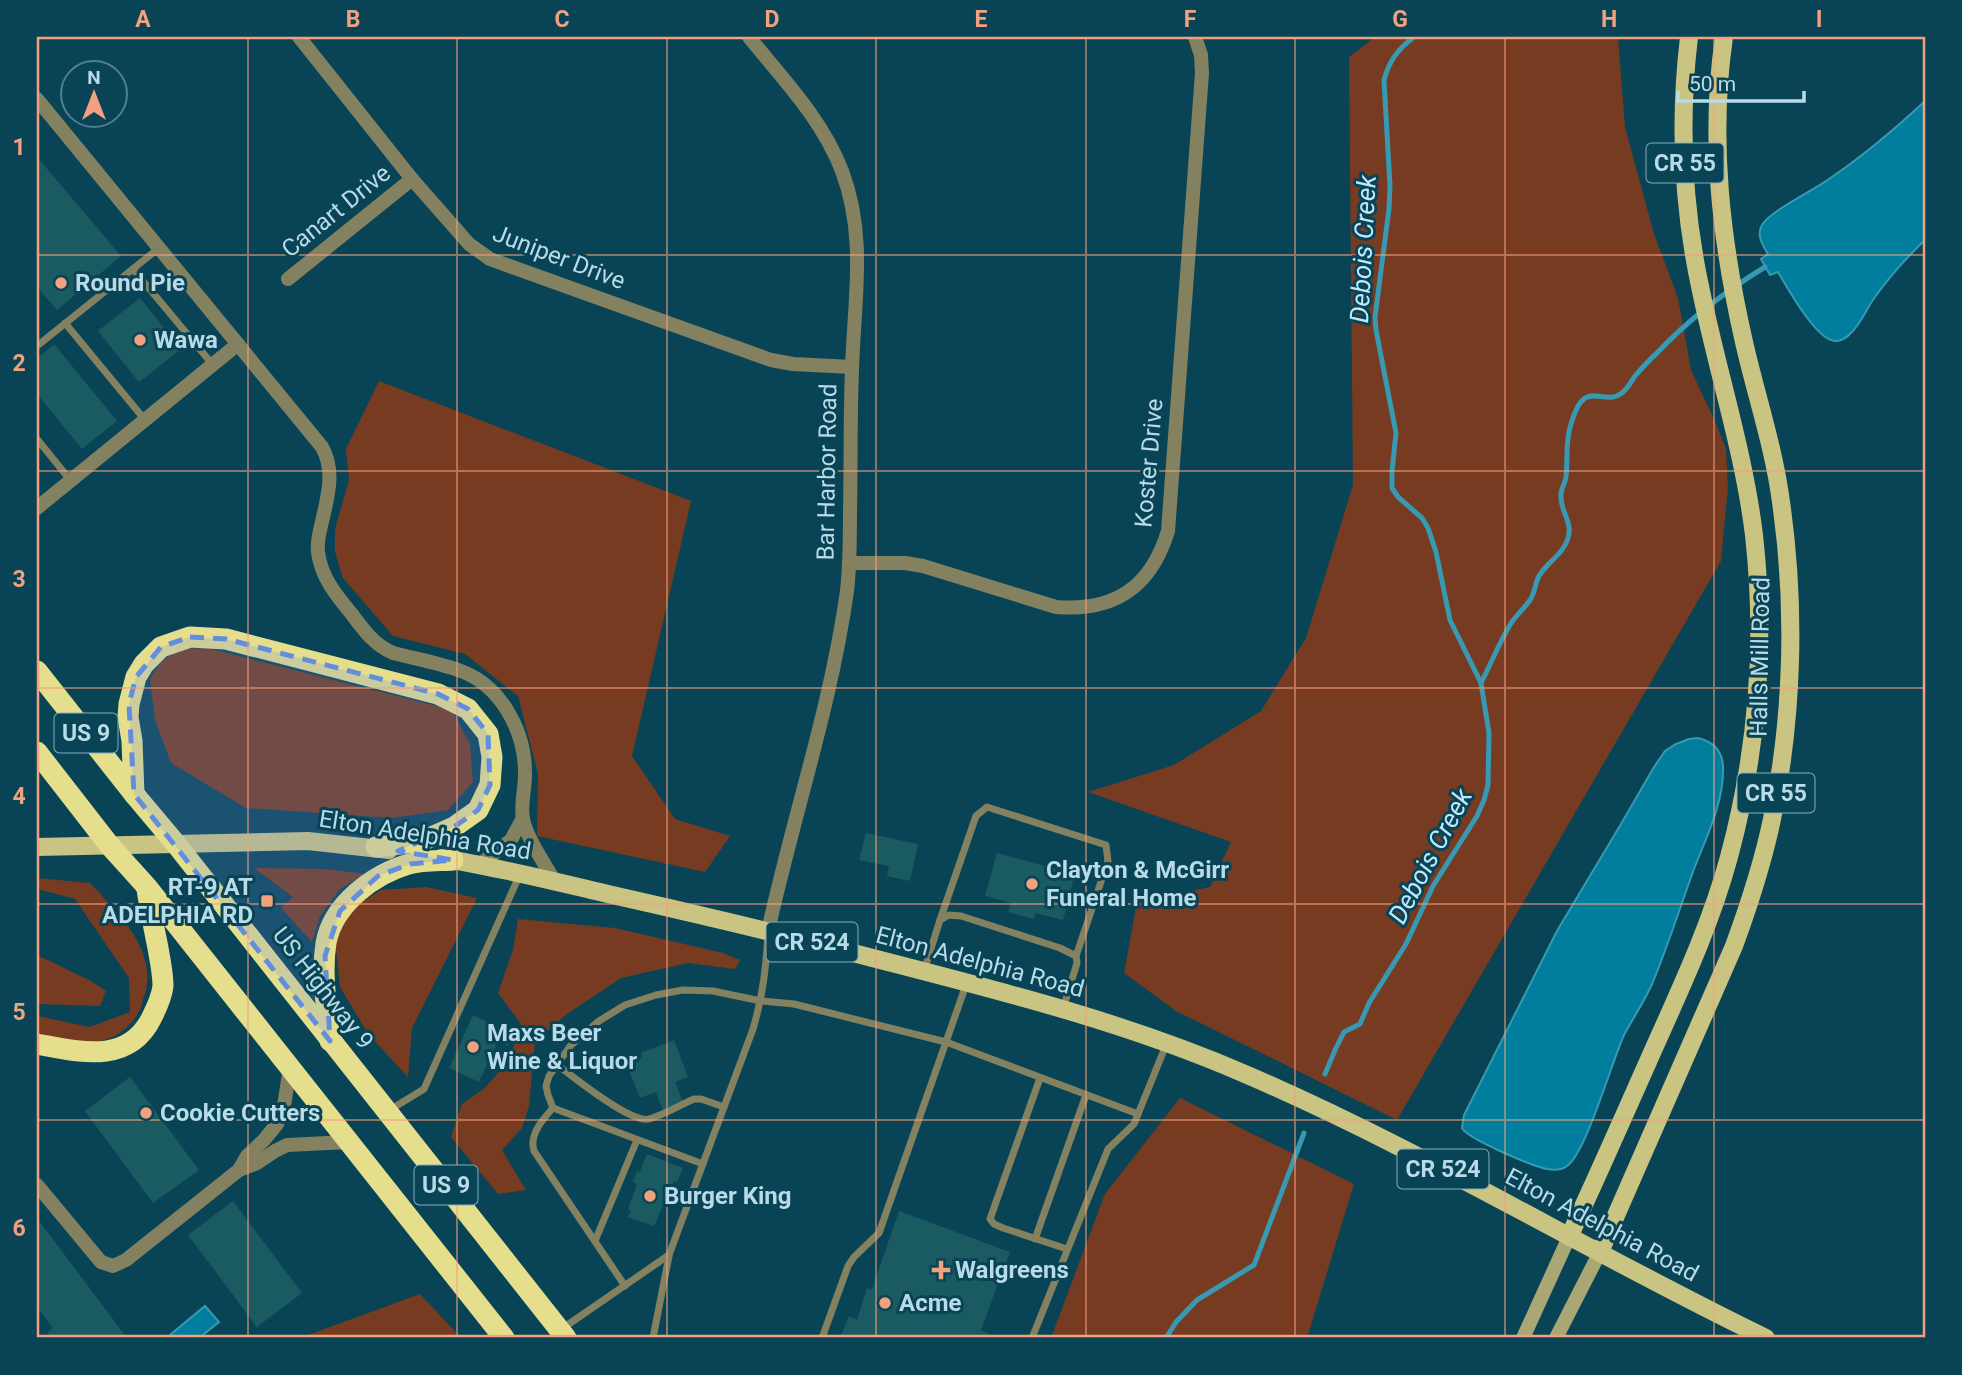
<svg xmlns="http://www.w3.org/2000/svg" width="1962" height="1375" font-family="Roboto,sans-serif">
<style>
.green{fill:#763b20}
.water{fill:#017d9d;stroke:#3899b3;stroke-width:2}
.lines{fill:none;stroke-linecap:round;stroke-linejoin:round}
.stream{stroke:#3899b3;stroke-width:5}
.building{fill:#1a5b61}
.lane{stroke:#848161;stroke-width:7}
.street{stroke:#848161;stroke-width:14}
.secondary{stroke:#aba774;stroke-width:14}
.primary{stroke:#c9c481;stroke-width:18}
.highway{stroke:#e5de8d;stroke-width:21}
.marked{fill:#638ddf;fill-opacity:0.2;stroke:#638ddf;stroke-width:5;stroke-dasharray:14 9;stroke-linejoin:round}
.grid{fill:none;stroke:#f2a17e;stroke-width:2;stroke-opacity:0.55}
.poi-dot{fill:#f2a17e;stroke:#094456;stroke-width:2.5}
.labels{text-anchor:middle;stroke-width:6;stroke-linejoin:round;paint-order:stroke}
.shield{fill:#094456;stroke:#84adbc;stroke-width:2}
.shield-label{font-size:23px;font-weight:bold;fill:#b9dae7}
.street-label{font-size:24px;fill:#b9dae7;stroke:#094456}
.poi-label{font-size:24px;font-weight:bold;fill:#b9dae7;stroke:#094456;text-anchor:start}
.water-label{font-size:26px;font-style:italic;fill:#bce9fc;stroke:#094456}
.neatline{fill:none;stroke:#f2a17e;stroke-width:2.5}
.grid-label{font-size:23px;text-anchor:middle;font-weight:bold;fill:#f2a17e}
</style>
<rect width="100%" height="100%" fill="#094456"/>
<g class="green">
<path d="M1375 37H1618L1625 127 1654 234 1678 298 1691 370 1717 426 1726 449 1728 487 1721 561 1397 1120 1176 1011 1124 973 1137 902 1210 887 1231 842 1088 792 1174 765 1261 711 1306 638 1353 485 1349 57Z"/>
<path d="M379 381 691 501 632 756 675 819 730 836 705 872 537 836 538 774 518 696 465 654 393 636 343 578 335 552V529L349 480 346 449Z"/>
<path d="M207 648 452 710 470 744 473 782 448 810 393 818 246 808 171 763 155 720 150 679 162 661 179 649Z"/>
<path d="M254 868 326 869 365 874 340 889 320 916 312 942 281 908 293 897Z"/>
<path d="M37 878 90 883C115 910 151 943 147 983 147 990 143 997 142 1004 135 1025 117 1039 95 1042 82 1045 52 1037 37 1034V1016L90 1027 130 1012 129 978 75 899 37 889Z"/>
<path d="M426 887 477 898 412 1028 408 1077 369 1035 340 987 335 941 353 908 381 890Z"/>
<path d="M518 919 615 928 723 953 740 960 735 969 688 963 621 978 567 1014 535 1042 529 1106 522 1128 502 1150 526 1190 498 1194 451 1137 462 1104 485 1088 509 1060 521 1024 498 993 513 950Z"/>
<path d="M37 955 89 980 106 991 100 1006 37 1004Z"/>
<path d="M1180 1098 1354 1184 1307 1338H1051L1105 1194Z"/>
<path d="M420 1294 461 1338H300Z"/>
</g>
<g class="water">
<path d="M1925 101V240C1906 258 1890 276 1875 297 1866 309 1861 324 1850 334 1847 337 1841 341 1836 341 1817 342 1787 287 1778 272L1770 275 1761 259 1768 254C1763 245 1756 236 1762 225 1770 211 1814 190 1829 179 1863 156 1895 129 1925 101Z"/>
<path d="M1698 738C1714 742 1723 752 1723 768 1724 802 1706 838 1694 869 1680 907 1668 946 1652 984 1644 1002 1633 1018 1624 1035 1612 1061 1586 1153 1567 1166 1562 1170 1553 1170 1547 1169 1532 1166 1468 1139 1462 1128L1464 1115 1557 931 1621 824 1654 767 1665 751 1676 744 1689 739Z"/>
<path d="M205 1306 219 1322 199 1338H172L170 1335Z"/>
</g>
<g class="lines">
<g class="stream">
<path d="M1481 683C1491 664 1499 643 1510 625 1515 616 1524 609 1530 600 1535 593 1535 583 1539 576 1547 562 1564 554 1568 538 1573 523 1561 512 1561 497 1560 490 1565 484 1566 477 1568 458 1565 442 1571 424 1585 375 1602 408 1622 393 1627 389 1631 382 1635 376 1642 368 1649 360 1657 353 1688 320 1726 291 1765 267"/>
<path d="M1325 1074 1335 1050 1344 1032 1360 1024 1369 1003 1406 944 1433 886 1477 816 1484 800 1488 785 1489 733 1481 683 1450 620 1436 552 1428 528 1422 518 1398 497 1392 488V471L1396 433 1376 330 1375 317 1389 209 1390 186 1384 80C1389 61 1398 49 1414 37"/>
<path d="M1166 1338 1176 1322 1197 1300 1254 1265 1304 1133"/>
</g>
</g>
<g class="building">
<path d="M37 157 121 256 57 310 37 287Z"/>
<path d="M140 298 181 349 139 382 98 331Z"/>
<path d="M54 344 117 421 82 449 37 394V359Z"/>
<path d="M866 833 918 844 910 881 887 876 889 866 859 860Z"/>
<path d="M997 853 1075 874 1063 920 1036 913 1034 919 1008 912 1011 903 985 896Z"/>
<path d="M473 1015 514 1034 508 1046 498 1041 479 1082 449 1068Z"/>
<path d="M674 1040 688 1077 675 1082 683 1102 663 1110 656 1092 640 1098 626 1063 642 1057 641 1053Z"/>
<path d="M130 1077 199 1170 153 1203 85 1111Z"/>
<path d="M647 1154 683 1168 677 1183 674 1181 654 1226 628 1217 631 1210 628 1209 637 1184 633 1182 637 1171 640 1172Z"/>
<path d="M233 1201 302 1293 257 1327 188 1235Z"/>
<path d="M899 1211 1010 1252 981 1330 996 1338H840L849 1316 857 1320 867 1288 872 1289Z"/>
<path d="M37 1218 127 1338H51L47 1333 53 1328 37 1307Z"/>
</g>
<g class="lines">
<g class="lane">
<path d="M133 269 213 365"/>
<path d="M65 323 145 420"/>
<path d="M37 346 159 248"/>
<path d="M37 439 71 481"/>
<path d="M940 920 976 816 987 807 1106 845 1108 861 1076 956"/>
<path d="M924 971 940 920 949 915 961 916 1060 948 1076 956 1077 963 1063 1009"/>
<path d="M556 1064C572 1076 631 1124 649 1119 664 1115 680 1105 694 1099H701L724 1107"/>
<path d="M1040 1078 990 1219 994 1224 1003 1228 1067 1249"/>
<path d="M553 1108 703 1164"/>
<path d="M388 1111 424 1089 520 874"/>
<path d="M1035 1239 1086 1095"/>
<path d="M595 1241 637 1140"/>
<path d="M625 1286 534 1151C529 1135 542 1120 553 1108L548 1095 546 1086 549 1076 571 1045 599 1021 625 1005 656 995 683 990 713 991 761 1001 794 1004 946 1042 1138 1114"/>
<path d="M563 1328 669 1255 753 1029C763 995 766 968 768 933"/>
<path d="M653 1338 669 1256"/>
<path d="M822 1338 848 1266 854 1257 879 1233 967 982"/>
<path d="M1032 1338 1108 1149 1134 1124 1166 1045"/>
</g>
<g class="street">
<path d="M299 37 412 179 469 244 490 259 771 360 793 364 852 367"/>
<path d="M749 37C783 79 822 119 842 171 867 237 854 301 852 369 850 417 851 464 850 512 850 538 850 565 847 591 831 706 793 817 768 931"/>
<path d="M37 99 322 447C336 472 327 499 321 526 319 534 317 543 318 552 321 577 336 595 351 613 363 629 374 645 393 653 416 659 440 663 461 671 501 686 524 730 525 770 526 786 520 804 523 819 528 841 544 862 555 882"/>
<path d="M288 279 412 179"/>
<path d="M37 508 238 344"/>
<path d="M849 563H905L923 566 1056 607C1115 612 1151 587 1168 531L1202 73 1201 55 1195 37"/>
<path d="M479 865 511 840 523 818"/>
<path d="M239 1170 257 1163 275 1151 287 1145 349 1142"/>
<path d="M37 1185 101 1262 113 1266 126 1260 239 1170 247 1156 264 1140 277 1124 284 1106 290 1067"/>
</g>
<g class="secondary">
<path d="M1523 1338 1569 1237"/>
<path d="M1556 1338 1600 1252"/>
</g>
<g class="primary">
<path d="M37 847 308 841 389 850"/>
<path d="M441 858C497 867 553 881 608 894 692 913 775 932 857 954 988 988 1121 1020 1245 1074 1424 1151 1590 1253 1766 1338"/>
<path d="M1569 1237C1600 1171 1629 1104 1659 1037 1685 979 1712 920 1729 857 1757 753 1766 643 1754 535 1744 453 1718 373 1701 291 1683 209 1679 121 1689 37"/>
<path d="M1600 1252 1734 946C1749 905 1763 862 1772 819 1793 716 1796 606 1781 502 1774 448 1756 395 1744 342 1721 241 1709 139 1724 37"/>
</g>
<g class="highway">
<path d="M37 671 134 794 176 844 566 1338"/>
<path d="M37 752 110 846 147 887 504 1338"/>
<path d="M134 794 132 741 128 717 129 704 136 677 144 664 161 647 190 637 226 639 438 694 468 709 488 734 492 757 490 785 478 810 454 827 422 841 376 847"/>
<path d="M330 1041C327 1009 321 975 326 943 333 904 374 874 409 864 423 860 439 861 453 860"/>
<path d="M37 1044C80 1052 129 1065 152 1017 157 1007 162 996 163 986 163 973 160 960 158 948 154 928 150 909 147 889"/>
</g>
</g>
<path class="marked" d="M190 637 226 639 438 694 468 709 488 734 490 785 478 810 454 827 398 851 453 860 410 864 378 876 340 911 325 956 330 1041 134 794 129 704 136 677 161 647Z"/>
<path class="grid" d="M248 37V1338M457 37V1338M667 37V1338M876 37V1338M1086 37V1338M1295 37V1338M1505 37V1338M1714 37V1338M37 255H1925M37 471H1925M37 688H1925M37 904H1925M37 1120H1925"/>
<g class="poi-dot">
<circle cx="61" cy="283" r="7"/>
<circle cx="140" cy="340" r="7"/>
<circle cx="1032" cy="884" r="7"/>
<rect x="260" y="894" width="14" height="14" rx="3.5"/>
<circle cx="473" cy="1047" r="7"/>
<circle cx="146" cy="1113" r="7"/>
<circle cx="650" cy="1196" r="7"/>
<path d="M937.5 1259.5h7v7h7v7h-7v7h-7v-7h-7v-7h7z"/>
<circle cx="885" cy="1303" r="7"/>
</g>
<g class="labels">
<g class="shield">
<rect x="1646.5" y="143.5" width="77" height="39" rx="5"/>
<rect x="54.5" y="713.5" width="63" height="39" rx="5"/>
<rect x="1737.5" y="773.5" width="77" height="39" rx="5"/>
<rect x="766.5" y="922.5" width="91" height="39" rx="5"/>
<rect x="1397.5" y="1149.5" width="91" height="39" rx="5"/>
<rect x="414.5" y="1165.5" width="63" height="39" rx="5"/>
</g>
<g class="shield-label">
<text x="1685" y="171">CR 55</text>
<text x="86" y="741">US 9</text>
<text x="1776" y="801">CR 55</text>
<text x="812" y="950">CR 524</text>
<text x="1443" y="1177">CR 524</text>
<text x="446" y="1193">US 9</text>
</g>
<g class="street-label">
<text transform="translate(336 211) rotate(-39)" y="8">Canart Drive</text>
<text transform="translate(559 257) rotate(21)" y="8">Juniper Drive</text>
<text transform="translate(1149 463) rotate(-85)" y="8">Koster Drive</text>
<text transform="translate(827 472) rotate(-89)" y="8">Bar Harbor Road</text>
<text transform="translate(1760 657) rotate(-89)" y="8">Halls Mill Road</text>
<text transform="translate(425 835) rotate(9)" y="8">Elton Adelphia Road</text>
<text transform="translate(980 962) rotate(15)" y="8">Elton Adelphia Road</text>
<text transform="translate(323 988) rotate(52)" y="8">US Highway 9</text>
<text transform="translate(1602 1225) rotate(28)" y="8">Elton Adelphia Road</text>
</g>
<g class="poi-label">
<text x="75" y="291">Round Pie</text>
<text x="154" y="348">Wawa</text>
<text x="1046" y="878">Clayton &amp; McGirr<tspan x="1046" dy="28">Funeral Home</tspan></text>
<text x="253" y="895" text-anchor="end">RT-9 AT<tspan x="253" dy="28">ADELPHIA RD</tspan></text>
<text x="487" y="1041">Maxs Beer<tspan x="487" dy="28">Wine &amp; Liquor</tspan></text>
<text x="160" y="1121">Cookie Cutters</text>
<text x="664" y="1204">Burger King</text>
<text x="955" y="1278">Walgreens</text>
<text x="899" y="1311">Acme</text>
</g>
<g class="water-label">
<text transform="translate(1363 249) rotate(-87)" y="9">Debois Creek</text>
<text transform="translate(1430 856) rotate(-62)" y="9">Debois Creek</text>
</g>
</g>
<rect width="1962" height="1375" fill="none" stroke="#094456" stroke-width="77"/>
<g transform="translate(94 94)"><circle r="33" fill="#094456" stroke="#4f8090" stroke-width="2"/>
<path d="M0-5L12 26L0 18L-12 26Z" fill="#f2a17e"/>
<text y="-10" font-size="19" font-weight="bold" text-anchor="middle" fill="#b9dae7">N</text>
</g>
<path d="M1678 91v10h126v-10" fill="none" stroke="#b9dae7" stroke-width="3.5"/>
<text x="1689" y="91" font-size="21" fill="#b9dae7" stroke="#094456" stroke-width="5" paint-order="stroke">50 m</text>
<rect x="38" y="38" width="1886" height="1298" class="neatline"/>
<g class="grid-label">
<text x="143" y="27">A</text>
<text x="353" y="27">B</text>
<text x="562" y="27">C</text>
<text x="772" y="27">D</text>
<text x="981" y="27">E</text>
<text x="1190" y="27">F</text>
<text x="1400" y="27">G</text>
<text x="1609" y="27">H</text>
<text x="1819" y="27">I</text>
<text x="19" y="155">1</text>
<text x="19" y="371">2</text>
<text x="19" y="587">3</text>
<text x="19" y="804">4</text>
<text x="19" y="1020">5</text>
<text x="19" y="1236">6</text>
</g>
</svg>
